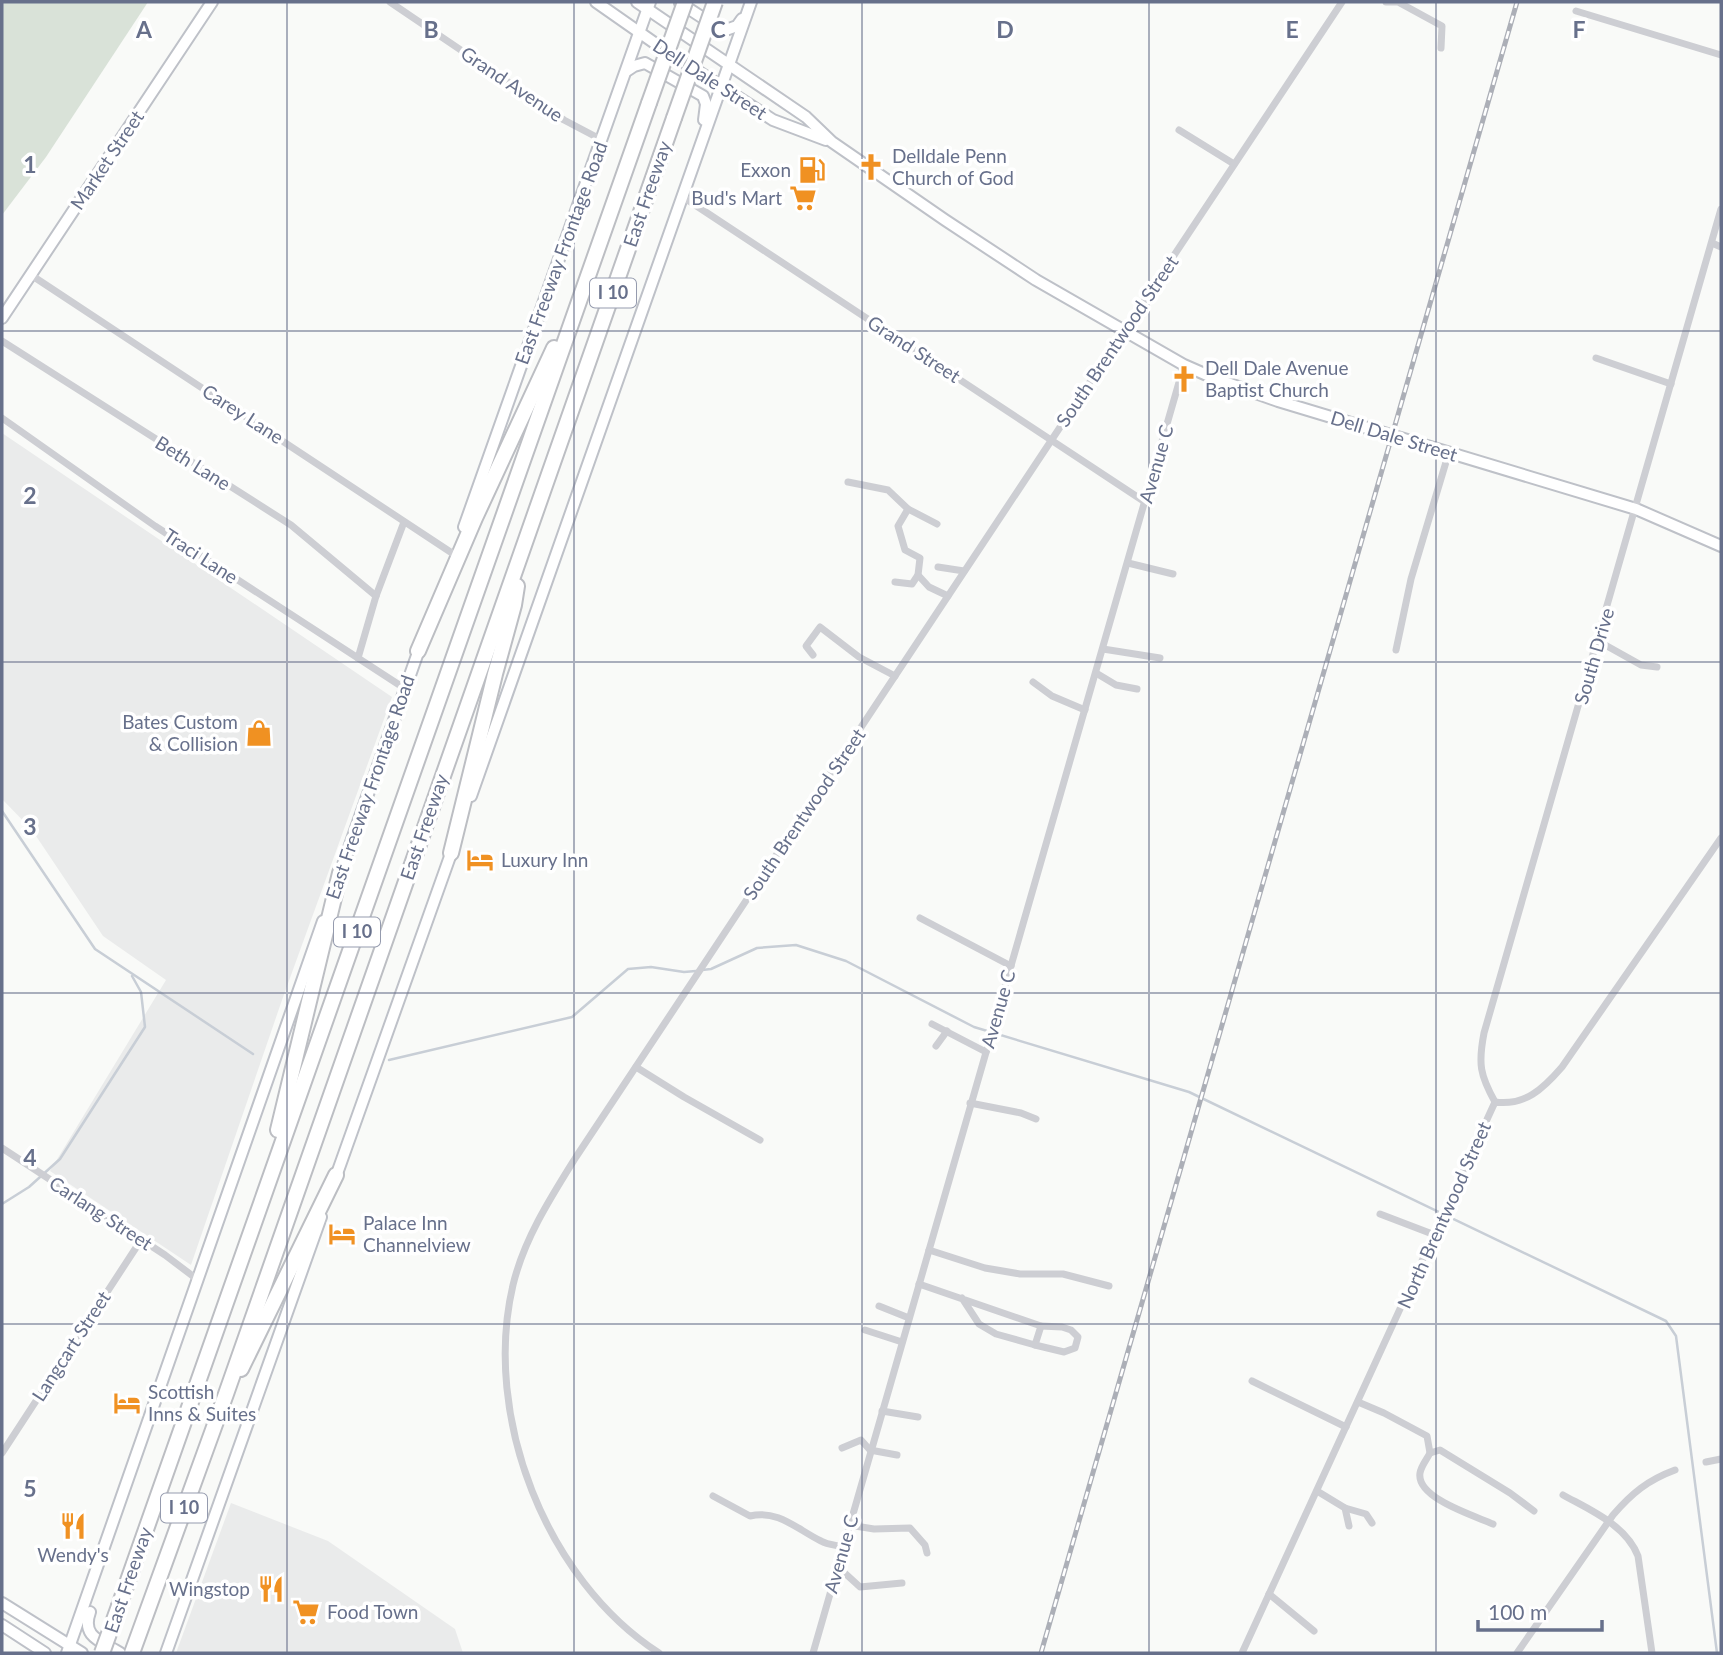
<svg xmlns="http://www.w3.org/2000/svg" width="1723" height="1655" font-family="Lato,sans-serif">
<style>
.built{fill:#eaebeb}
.green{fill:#d9e2d8}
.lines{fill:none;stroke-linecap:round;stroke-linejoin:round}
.stream{stroke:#c8ced6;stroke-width:2.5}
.secondary-casing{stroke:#bec1c8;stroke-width:14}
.highway-casing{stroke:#bcbec3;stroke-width:18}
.street{stroke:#cdced3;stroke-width:7}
.secondary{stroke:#fff;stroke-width:10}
.highway{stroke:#fff;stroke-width:14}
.rail-casing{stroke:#acafb7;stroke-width:5}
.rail{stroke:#fff;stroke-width:2.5;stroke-dasharray:8;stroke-linecap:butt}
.highway-bridge-casing{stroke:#bcbec3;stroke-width:18;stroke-linecap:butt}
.highway-bridge{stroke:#fff;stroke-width:14}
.grid{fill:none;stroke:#67708b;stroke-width:2;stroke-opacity:0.55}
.labels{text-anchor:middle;stroke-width:7;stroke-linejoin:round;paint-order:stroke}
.shield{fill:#fff;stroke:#959bae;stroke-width:2}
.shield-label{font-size:18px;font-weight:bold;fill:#67708b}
.street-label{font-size:19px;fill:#67708b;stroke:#fff}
.poi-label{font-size:19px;fill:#67708b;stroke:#fff;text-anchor:start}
.grid-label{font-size:23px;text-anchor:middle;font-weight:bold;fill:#67708b;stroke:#fff;stroke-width:7;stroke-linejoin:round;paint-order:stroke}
</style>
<rect width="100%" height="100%" fill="#f9faf8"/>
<g class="built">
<path d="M2 433 392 697 282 1000 191 1265 50 1171 166 980 103 936 32 830 2 799Z"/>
<path d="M231 1503 328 1541 455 1629 463 1653H176Z"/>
</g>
<path class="green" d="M2 2H148L46 157 2 215Z"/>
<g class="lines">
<g class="stream">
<path d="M2 811 95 949 253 1054"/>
<path d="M702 970 711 969 757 948 796 945 846 961 974 1027 1189 1092 1666 1321 1676 1336 1717 1653"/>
<path d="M389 1060 572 1017 628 969 651 967 684 972 696 971"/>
<path d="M2 1204 29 1187 60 1159 145 1027 141 992 132 976"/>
</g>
<defs>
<g id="secondary">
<path d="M596 2 656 44 773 120 826 140"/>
<path d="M637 2 806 117 832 142 945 220 1036 280 1184 365 1216 379 1278 401 1636 509 1721 546"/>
<path d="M680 3 723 31 737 26 742 19"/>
<path d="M628 70 634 66 645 63 703 96 706 104 704 120"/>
<path d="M2 318 212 2"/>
<path d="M464 527 650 2"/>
<path d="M471 796 751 2"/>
<path d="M338 879 421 644"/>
<path d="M334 1182 453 848"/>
<path d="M2 1603 82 1653"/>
<path d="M90 1612C81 1637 101 1641 120 1653"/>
<path d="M2 1625 45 1653"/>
<path d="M67 1653 323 921"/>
<path d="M166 1653 321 1217"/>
</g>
<g id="highway">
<path d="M418 651 475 518 554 348"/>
<path d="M451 853 495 674 514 605 517 586"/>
<path d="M278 1130 340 873"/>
<path d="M241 1369 336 1175"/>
<path d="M119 1606 649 103"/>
<path d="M132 1653 226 1394 674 118"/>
</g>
</defs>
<use href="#secondary" class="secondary-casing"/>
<use href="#highway" class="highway-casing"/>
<g class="street">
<path d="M390 2 564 120 602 140"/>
<path d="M1386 2H1398L1442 26 1441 48"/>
<path d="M1576 11 1721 55"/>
<path d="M1179 130 1234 164"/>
<path d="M683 197 1145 502"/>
<path d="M1712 243 1721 247"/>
<path d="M31 275 455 555"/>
<path d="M2 341 291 525 376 596"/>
<path d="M1596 358 1671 384"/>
<path d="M2 418 155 526 404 688"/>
<path d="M848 482 888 490 908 509 937 524"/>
<path d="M1128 563 1173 574"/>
<path d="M938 567 964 571"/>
<path d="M918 575 929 587 948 596"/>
<path d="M895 582 912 584 918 575 920 558 905 550 898 526 908 509"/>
<path d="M1598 641 1641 665 1657 667"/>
<path d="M1103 649 1160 658"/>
<path d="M1396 650 1411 579 1449 452"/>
<path d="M813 655 806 646 820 627 859 657 895 676"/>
<path d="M358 658 376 596 404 522"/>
<path d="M1096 673 1116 685 1137 689"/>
<path d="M1033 682 1052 696 1085 710"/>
<path d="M920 918 1011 966"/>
<path d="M932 1024 986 1052"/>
<path d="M936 1046 947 1031"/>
<path d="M636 1067 684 1097 760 1140"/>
<path d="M1495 1102C1480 1075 1478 1064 1484 1033L1721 209"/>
<path d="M970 1103 1021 1113 1036 1119"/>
<path d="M2 1148 165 1255 198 1280"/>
<path d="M1380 1214 1435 1235"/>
<path d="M929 1250 985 1268 1020 1274H1063L1109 1286"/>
<path d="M919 1284 1041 1326 1035 1345 996 1334 979 1324 962 1298"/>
<path d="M879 1306 909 1318"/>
<path d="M865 1330 902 1342"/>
<path d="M1035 1345 1064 1352 1075 1348 1078 1337 1071 1330 1062 1327 1041 1326"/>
<path d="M1252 1381 1346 1427"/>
<path d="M1358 1402 1384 1413 1427 1436 1430 1453"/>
<path d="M882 1411 918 1417"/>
<path d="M842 1448 861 1440 870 1450 897 1455"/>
<path d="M2 1453 141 1240"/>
<path d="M1706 1462 1721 1459"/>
<path d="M1317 1491 1345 1508 1349 1526"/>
<path d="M1563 1495C1590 1510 1626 1525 1638 1556L1652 1653"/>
<path d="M713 1496 750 1516C778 1509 798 1530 821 1541 828 1545 836 1545 843 1547"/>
<path d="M1345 1508 1366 1514 1372 1523"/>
<path d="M1493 1524C1475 1516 1416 1498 1420 1473 1421 1466 1427 1459 1430 1453L1440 1450 1510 1493 1534 1511"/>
<path d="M849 1525 874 1529 910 1528 925 1545 927 1553"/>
<path d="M837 1566 860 1587 902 1583"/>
<path d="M1269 1594 1314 1631"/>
<path d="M659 1653C546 1580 482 1416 513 1285 524 1239 551 1197 576 1157L1342 2"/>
<path d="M813 1653 1184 365"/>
<path d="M1242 1653 1495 1102C1525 1106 1543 1089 1562 1067L1721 838"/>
<path d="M1517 1653 1613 1515C1632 1493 1648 1480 1675 1470"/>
</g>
<use href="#secondary" class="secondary"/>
<use href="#highway" class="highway"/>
<defs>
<path id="rail" d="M1041 1653 1517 2"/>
</defs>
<use href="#rail" class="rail-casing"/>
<use href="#rail" class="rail"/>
<defs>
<g id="highway-bridge">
<path d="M649 103 685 2"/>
<path d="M674 118 715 2"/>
<path d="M102 1653 119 1606"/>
</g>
</defs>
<use href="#highway-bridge" class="highway-bridge-casing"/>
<use href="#highway-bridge" class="highway-bridge"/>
</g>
<path class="grid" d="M287 2V1653M574 2V1653M862 2V1653M1149 2V1653M1436 2V1653M2 331H1721M2 662H1721M2 993H1721M2 1324H1721"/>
<defs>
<symbol id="church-bare" viewBox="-9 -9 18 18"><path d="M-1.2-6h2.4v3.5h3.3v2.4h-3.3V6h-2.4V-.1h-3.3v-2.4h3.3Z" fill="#f09122" stroke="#fff" stroke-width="2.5" paint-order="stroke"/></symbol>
<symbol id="fuel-bare" viewBox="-9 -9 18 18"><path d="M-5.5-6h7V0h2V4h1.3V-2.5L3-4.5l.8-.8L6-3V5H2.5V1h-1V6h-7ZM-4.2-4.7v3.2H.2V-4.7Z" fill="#f09122" stroke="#fff" stroke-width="2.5" paint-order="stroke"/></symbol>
<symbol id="supermarket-bare" viewBox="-9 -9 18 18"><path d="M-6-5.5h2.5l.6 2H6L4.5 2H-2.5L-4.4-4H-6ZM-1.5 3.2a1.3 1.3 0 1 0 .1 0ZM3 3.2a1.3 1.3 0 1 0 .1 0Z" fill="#f09122" stroke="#fff" stroke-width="2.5" paint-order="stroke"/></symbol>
<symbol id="shop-bare" viewBox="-9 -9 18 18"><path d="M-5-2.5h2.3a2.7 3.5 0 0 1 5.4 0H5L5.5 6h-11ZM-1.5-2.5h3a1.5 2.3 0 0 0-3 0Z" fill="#f09122" stroke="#fff" stroke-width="2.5" paint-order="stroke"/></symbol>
<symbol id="hotel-bare" viewBox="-9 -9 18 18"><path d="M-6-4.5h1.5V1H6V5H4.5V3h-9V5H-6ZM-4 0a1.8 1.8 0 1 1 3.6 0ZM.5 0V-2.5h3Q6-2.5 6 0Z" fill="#f09122" stroke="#fff" stroke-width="2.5" paint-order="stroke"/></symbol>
<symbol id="restaurant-bare" viewBox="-9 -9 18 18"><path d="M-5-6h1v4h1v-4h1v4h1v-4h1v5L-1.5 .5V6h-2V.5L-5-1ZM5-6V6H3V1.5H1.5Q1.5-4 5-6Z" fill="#f09122" stroke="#fff" stroke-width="2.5" paint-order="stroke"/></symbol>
</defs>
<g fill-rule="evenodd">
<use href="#church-bare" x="852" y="148" width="38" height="38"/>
<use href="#fuel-bare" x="793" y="151" width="38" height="38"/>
<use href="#supermarket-bare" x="784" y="179" width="38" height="38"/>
<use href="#church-bare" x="1165" y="360" width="38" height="38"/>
<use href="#shop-bare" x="240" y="714" width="38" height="38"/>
<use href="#hotel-bare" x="461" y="841" width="38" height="38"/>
<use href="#hotel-bare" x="323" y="1215" width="38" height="38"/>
<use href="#hotel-bare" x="108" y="1384" width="38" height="38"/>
<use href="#restaurant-bare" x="54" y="1507" width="38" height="38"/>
<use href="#restaurant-bare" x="252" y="1570" width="38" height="38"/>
<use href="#supermarket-bare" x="287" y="1593" width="38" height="38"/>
</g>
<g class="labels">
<g class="shield">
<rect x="590" y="278.5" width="46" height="29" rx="5"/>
<rect x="334" y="917.5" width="46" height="29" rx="5"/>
<rect x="161" y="1493.5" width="46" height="29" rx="5"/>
</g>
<g class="shield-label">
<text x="613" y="299">I 10</text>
<text x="357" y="938">I 10</text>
<text x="184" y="1514">I 10</text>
</g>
<g class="street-label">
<text transform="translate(710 79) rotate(33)" y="7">Dell Dale Street</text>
<text transform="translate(512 84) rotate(34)" y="7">Grand Avenue</text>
<text transform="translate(107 160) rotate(-56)" y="7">Market Street</text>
<text transform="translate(647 194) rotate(-71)" y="7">East Freeway</text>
<text transform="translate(561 253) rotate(-70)" y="7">East Freeway Frontage Road</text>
<text transform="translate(1117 341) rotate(-56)" y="7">South Brentwood Street</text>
<text transform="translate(914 349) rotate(33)" y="7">Grand Street</text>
<text transform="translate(243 414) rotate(33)" y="7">Carey Lane</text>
<text transform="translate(1394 436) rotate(17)" y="7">Dell Dale Street</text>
<text transform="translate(193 463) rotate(32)" y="7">Beth Lane</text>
<text transform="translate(1156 464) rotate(-74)" y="7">Avenue C</text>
<text transform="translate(201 556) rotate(33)" y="7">Traci Lane</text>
<text transform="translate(1594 656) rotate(-74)" y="7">South Drive</text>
<text transform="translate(370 787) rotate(-71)" y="7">East Freeway Frontage Road</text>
<text transform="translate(804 814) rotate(-56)" y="7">South Brentwood Street</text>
<text transform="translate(424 827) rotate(-71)" y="7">East Freeway</text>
<text transform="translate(998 1009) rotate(-74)" y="7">Avenue C</text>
<text transform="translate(101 1213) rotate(33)" y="7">Carlang Street</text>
<text transform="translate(1444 1215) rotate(-66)" y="7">North Brentwood Street</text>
<text transform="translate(71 1346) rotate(-57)" y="7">Langcart Street</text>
<text transform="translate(841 1554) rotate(-74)" y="7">Avenue C</text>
<text transform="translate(128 1580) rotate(-71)" y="7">East Freeway</text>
</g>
<g class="poi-label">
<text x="892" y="163">Delldale Penn<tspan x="892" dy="22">Church of God</tspan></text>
<text x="791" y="177" text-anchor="end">Exxon</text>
<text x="782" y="205" text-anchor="end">Bud's Mart</text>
<text x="1205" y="375">Dell Dale Avenue<tspan x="1205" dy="22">Baptist Church</tspan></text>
<text x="238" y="729" text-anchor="end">Bates Custom<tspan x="238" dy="22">&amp; Collision</tspan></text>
<text x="501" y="867">Luxury Inn</text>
<text x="363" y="1230">Palace Inn<tspan x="363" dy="22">Channelview</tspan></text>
<text x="148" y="1399">Scottish<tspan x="148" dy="22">Inns &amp; Suites</tspan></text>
<text x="73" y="1562" text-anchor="middle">Wendy's</text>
<text x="250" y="1596" text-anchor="end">Wingstop</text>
<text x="327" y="1619">Food Town</text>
</g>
</g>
<g class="grid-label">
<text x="144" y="38">A</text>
<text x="431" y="38">B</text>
<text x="718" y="38">C</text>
<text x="1005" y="38">D</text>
<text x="1292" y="38">E</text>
<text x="1579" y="38">F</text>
<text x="30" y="173">1</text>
<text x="30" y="504">2</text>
<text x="30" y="835">3</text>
<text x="30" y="1166">4</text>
<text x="30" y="1497">5</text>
</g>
<rect width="1723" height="1655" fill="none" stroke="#67708b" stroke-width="7"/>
<path d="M1478 1620v10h124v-10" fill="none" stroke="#67708b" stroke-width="3.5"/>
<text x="1488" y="1620" font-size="21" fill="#67708b" stroke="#ffffff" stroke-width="5" paint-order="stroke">100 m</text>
</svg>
